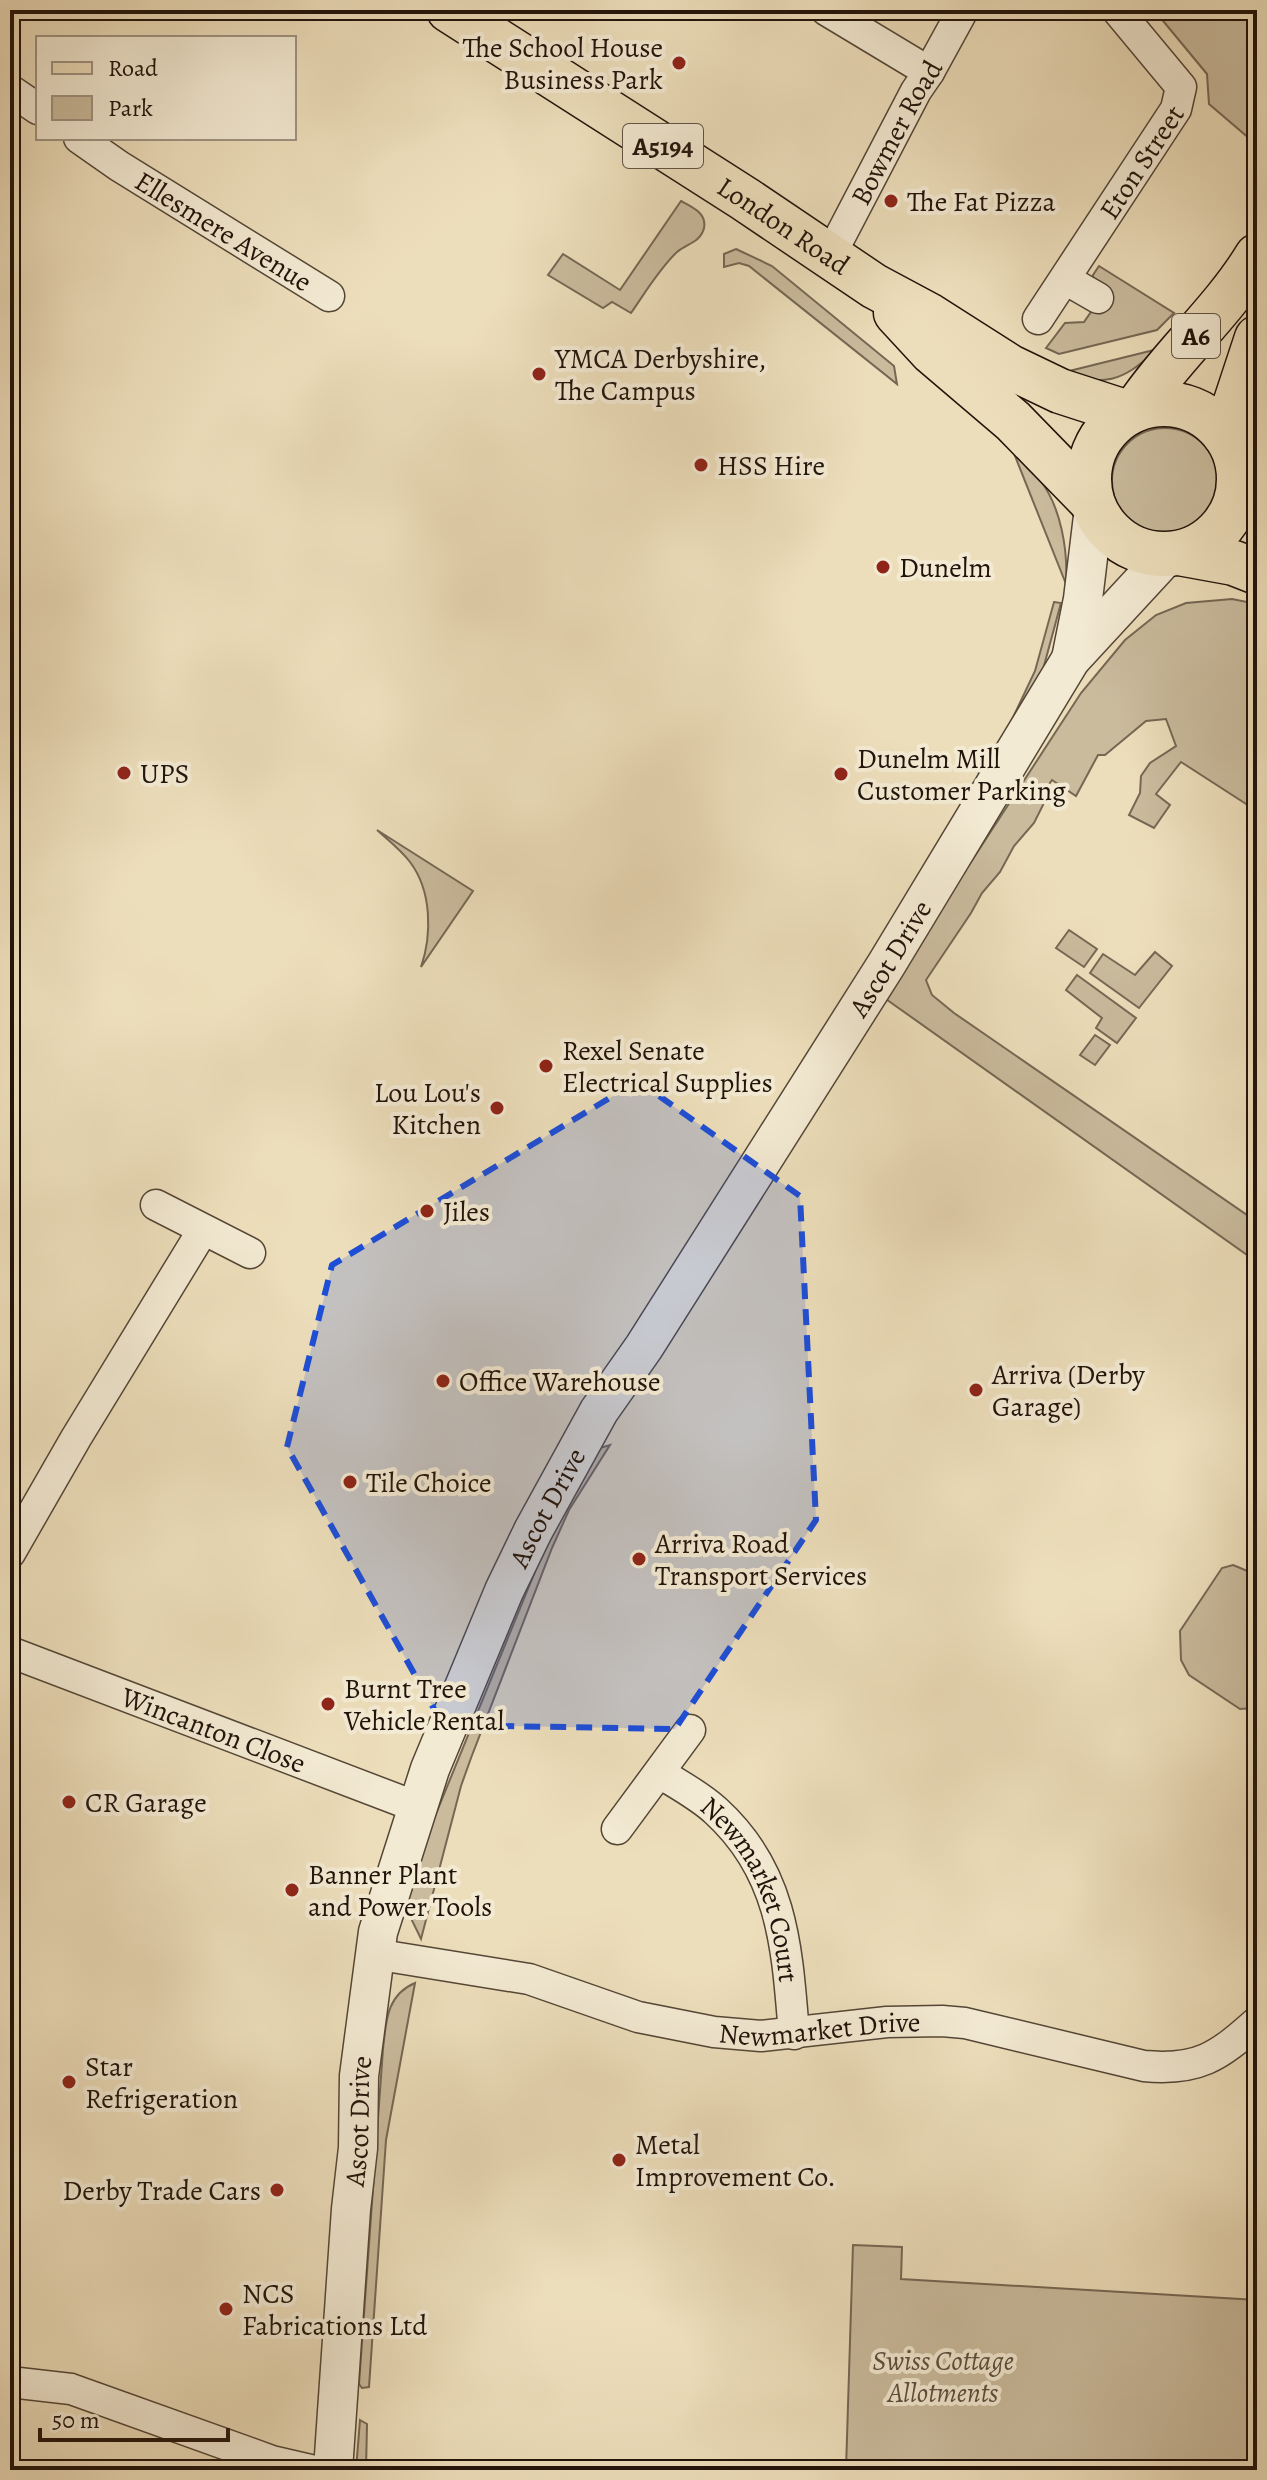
<svg xmlns="http://www.w3.org/2000/svg" width="1267" height="2480" font-family="Alegreya,serif">
<style>
.green{fill:#cabb9d;stroke:#766754;stroke-width:2}
.lines{fill:none;stroke-linecap:round;stroke-linejoin:round}
.minor-casing{stroke:#544636;stroke-width:33}
.tertiary-casing{stroke:#544636;stroke-width:41}
.primary-casing{stroke:#21130a;stroke-width:47}
.minor{stroke:#f3ead3;stroke-width:30}
.tertiary{stroke:#f3ead3;stroke-width:38}
.primary{stroke:#eddebb;stroke-width:44}
.marked{fill:#1d4ed8;fill-opacity:0.2;stroke:#1d4ed8;stroke-width:6;stroke-dasharray:16 10;stroke-linejoin:round}
.poi-dot{fill:#8f2418;stroke:#f3ead3;stroke-width:3}
.labels{text-anchor:middle;stroke-width:8;stroke-linejoin:round;paint-order:stroke}
.shield{fill:#f3ead3;stroke:#605446;stroke-width:2}
.shield-label{font-size:26px;font-weight:bold;fill:#21130a}
.poi-label{font-size:28px;fill:#21130a;stroke:#f3ead3;text-anchor:start}
.street-label{font-size:28px;fill:#21130a;stroke:#f3ead3}
.park-label{font-size:28px;font-style:italic;fill:#5c4e3d;stroke:#f3ead3}
</style>
<rect width="100%" height="100%" fill="#eddebb"/>
<filter id="stains"><feTurbulence type="fractalNoise" baseFrequency=".0025" numOctaves="4"/><feColorMatrix values="0 0 0 0 .2 0 0 0 0 .09 0 0 0 0 .02 0 0 0 .5 -.17"/></filter>
<radialGradient id="worn" r=".72"><stop offset=".6" stop-color="#630" stop-opacity="0"/><stop offset="1" stop-color="#630" stop-opacity=".3"/></radialGradient>
<g class="green">
<path d="M1154 10H1257V145L1209 104 1207 74Z"/>
<path d="M681 201C692 207 707 213 704 228 701 242 686 244 677 252 659 269 645 293 631 313L612 302 603 308 548 275 563 254 620 290Z"/>
<path d="M736 249 772 266 894 366 897 384 749 266 739 263 724 267V254Z"/>
<path d="M1099 266 1174 313 1157 330 1059 354 1046 348 1065 323 1084 322 1104 293 1094 285 1093 275Z"/>
<path d="M1158 349C1119 384 1107 385 1057 374Z"/>
<circle cx="1165" cy="481" r="53"/>
<path d="M1011 446C1021 457 1031 468 1040 480 1061 507 1068 550 1066 584Z"/>
<path d="M1232 599 1257 604V811L1181 762 1156 794 1170 805 1154 828 1129 815 1140 793 1141 776 1150 763 1176 746 1166 719 1146 721 1105 755H1098L1076 796 1052 780 1045 790 1044 803 1034 823 1014 846 1000 872 982 893 971 913 926 980 932 995 954 1013 1257 1222 1253 1233 1257 1236V1262L883 997 1081 693 1125 640 1156 615 1186 603Z"/>
<path d="M1054 602 1061 603 1042 673 990 766 980 771 1009 726 1035 671Z"/>
<path d="M377 830 473 891 421 967C432 935 432 891 410 862 401 850 388 840 377 830Z"/>
<path d="M1069 930 1097 949 1084 967 1056 948Z"/>
<path d="M1155 952 1172 966 1139 1008 1090 973 1103 954 1135 975Z"/>
<path d="M1077 975 1136 1018 1117 1043 1096 1028 1102 1018 1066 990Z"/>
<path d="M1095 1035 1110 1045 1095 1065 1080 1055Z"/>
<path d="M610 1445 569 1510 552 1548 471 1758 461 1786 421 1939 405 1906 413 1870 552 1530 600 1448Z"/>
<path d="M1233 1565 1257 1575V1701L1253 1708 1240 1709 1189 1675 1181 1660 1180 1631 1222 1568Z"/>
<path d="M415 1983 386 2140 369 2387 362 2388 359 2384 383 2049C386 2023 386 1995 415 1983Z"/>
<path d="M853 2245 902 2247 901 2279 1257 2300V2470H846Z"/>
<path d="M360 2420 367 2424 366 2470H356Z"/>
</g>
<g class="lines">
<defs>
<g id="minor">
<path d="M826 10 929 72"/>
<path d="M10 90 38 109"/>
<path id="s1" d="M79 138 119 166 329 296"/>
<path id="s2" d="M831 254 916 91 929 72 963 10"/>
<path d="M1065 279 1098 298"/>
<path id="s3" d="M1038 319 1176 109 1181 87 1117 10"/>
<path d="M156 1205 250 1253"/>
<path d="M10 1553 76 1438 203 1230"/>
<path id="s4" d="M10 1652 417 1807"/>
<path id="s5" d="M660 1773C679 1785 700 1796 716 1811 784 1873 787 1950 794 2034"/>
<path d="M617 1829 690 1730"/>
<path id="s6" d="M374 1954 529 1979 638 2017 714 2032 761 2036 887 2022 942 2021 965 2023 1144 2066C1198 2071 1218 2057 1257 2022"/>
<path d="M10 2382 71 2389 272 2461 311 2470"/>
</g>
<g id="tertiary">
<path d="M1071 659 1083 599 1094 508"/>
<path id="s7" d="M333 2470 351 2209 358 2148 359 2076 378 1932 430 1769 504 1591 533 1531 599 1411 644 1347 886 965 1071 659 1168 554"/>
</g>
<g id="primary">
<path id="s8" d="M449 10 745 199 874 286 930 316 1010 367 1060 391 1128 413"/>
<path d="M896 313 932 352 1013 421 1092 502"/>
<circle cx="1164" cy="479" r="75"/>
<path d="M1136 409C1172 355 1223 312 1257 256"/>
<path d="M1225 435 1257 338"/>
<path d="M1179 553 1234 563 1257 572"/>
</g>
</defs>
<use href="#minor" class="minor-casing"/>
<use href="#tertiary" class="tertiary-casing"/>
<use href="#primary" class="primary-casing"/>
<use href="#minor" class="minor"/>
<use href="#tertiary" class="tertiary"/>
<use href="#primary" class="primary"/>
</g>
<path class="marked" d="M638 1081 800 1196 816 1520 675 1729 443 1725 287 1447 332 1265Z"/>
<g class="poi-dot">
<circle cx="679" cy="63" r="8"/>
<circle cx="891" cy="201" r="8"/>
<circle cx="539" cy="374" r="8"/>
<circle cx="701" cy="465" r="8"/>
<circle cx="883" cy="567" r="8"/>
<circle cx="124" cy="773" r="8"/>
<circle cx="841" cy="774" r="8"/>
<circle cx="546" cy="1066" r="8"/>
<circle cx="497" cy="1108" r="8"/>
<circle cx="427" cy="1211" r="8"/>
<circle cx="443" cy="1381" r="8"/>
<circle cx="976" cy="1390" r="8"/>
<circle cx="350" cy="1482" r="8"/>
<circle cx="639" cy="1559" r="8"/>
<circle cx="328" cy="1704" r="8"/>
<circle cx="69" cy="1802" r="8"/>
<circle cx="292" cy="1890" r="8"/>
<circle cx="69" cy="2082" r="8"/>
<circle cx="619" cy="2160" r="8"/>
<circle cx="277" cy="2190" r="8"/>
<circle cx="226" cy="2309" r="8"/>
</g>
<g class="labels">
<g class="shield">
<rect x="623" y="124" width="80" height="44" rx="6"/>
<rect x="1172" y="314" width="48" height="44" rx="6"/>
</g>
<g class="shield-label">
<text x="663" y="155">A5194</text>
<text x="1196" y="345">A6</text>
</g>
<g class="poi-label">
<text x="663" y="57" text-anchor="end">The School House<tspan x="663" dy="32">Business Park</tspan></text>
<text x="907" y="211">The Fat Pizza</text>
<text x="555" y="368">YMCA Derbyshire,<tspan x="555" dy="32">The Campus</tspan></text>
<text x="717" y="475">HSS Hire</text>
<text x="899" y="577">Dunelm</text>
<text x="857" y="768">Dunelm Mill<tspan x="857" dy="32">Customer Parking</tspan></text>
<text x="140" y="783">UPS</text>
<text x="562" y="1060">Rexel Senate<tspan x="562" dy="32">Electrical Supplies</tspan></text>
<text x="481" y="1102" text-anchor="end">Lou Lou's<tspan x="481" dy="32">Kitchen</tspan></text>
<text x="443" y="1221">Jiles</text>
<text x="992" y="1384">Arriva (Derby<tspan x="992" dy="32">Garage)</tspan></text>
<text x="459" y="1391">Office Warehouse</text>
<text x="366" y="1492">Tile Choice</text>
<text x="655" y="1553">Arriva Road<tspan x="655" dy="32">Transport Services</tspan></text>
<text x="344" y="1698">Burnt Tree<tspan x="344" dy="32">Vehicle Rental</tspan></text>
<text x="85" y="1812">CR Garage</text>
<text x="308" y="1884">Banner Plant<tspan x="308" dy="32">and Power Tools</tspan></text>
<text x="85" y="2076">Star<tspan x="85" dy="32">Refrigeration</tspan></text>
<text x="635" y="2154">Metal<tspan x="635" dy="32">Improvement Co.</tspan></text>
<text x="261" y="2200" text-anchor="end">Derby Trade Cars</text>
<text x="242" y="2303">NCS<tspan x="242" dy="32">Fabrications Ltd</tspan></text>
</g>
<g class="street-label">
<text dy="10" stroke="none"><textPath href="#s2" startOffset="138">Bowmer Road</textPath></text>
<text dy="10" stroke="none"><textPath href="#s3" startOffset="188">Eton Street</textPath></text>
<text dy="10" stroke="none"><textPath href="#s8" startOffset="398">London Road</textPath></text>
<text dy="10" stroke="none"><textPath href="#s1" startOffset="172">Ellesmere Avenue</textPath></text>
<text dy="10" stroke="none"><textPath href="#s7" startOffset="1646">Ascot Drive</textPath></text>
<text dy="10" stroke="none"><textPath href="#s7" startOffset="998">Ascot Drive</textPath></text>
<text dy="10" stroke="none"><textPath href="#s4" startOffset="218">Wincanton Close</textPath></text>
<text dy="10" stroke="none"><textPath href="#s5" startOffset="156">Newmarket Court</textPath></text>
<text dy="10" stroke="none"><textPath href="#s6" startOffset="456">Newmarket Drive</textPath></text>
<text dy="10" stroke="none"><textPath href="#s7" startOffset="350">Ascot Drive</textPath></text>
</g>
<g class="park-label">
<text x="943" y="2370">Swiss Cottage<tspan x="943" dy="32">Allotments</tspan></text>
</g>
</g>
<rect width="1267" height="2480" fill="none" stroke="#eddebb" stroke-width="40"/>
<rect x="12" y="12" width="1243" height="2456" fill="none" stroke="#21130a" stroke-width="4"/>
<rect x="20" y="20" width="1227" height="2440" fill="none" stroke="#21130a" stroke-width="2"/>
<rect x="36" y="36" width="260" height="104" fill="#f3ead3" stroke="#9f9483" stroke-width="2"/>
<rect x="52" y="62" width="40" height="12" fill="#eddebb" stroke="#9f9483" stroke-width="2"/>
<text x="108" y="76" font-size="24" fill="#21130a">Road</text>
<rect x="52" y="96" width="40" height="24" fill="#cabb9d" stroke="#9f9483" stroke-width="2"/>
<text x="108" y="116" font-size="24" fill="#21130a">Park</text>
<path d="M40 2428v12h188v-12" fill="none" stroke="#21130a" stroke-width="4"/>
<text x="52" y="2428" font-size="24" fill="#21130a" stroke="#f3ead3" stroke-width="6" paint-order="stroke">50 m</text>
<rect width="100%" height="100%" filter="url(#stains)"/>
<rect width="100%" height="100%" fill="url(#worn)"/>
</svg>
